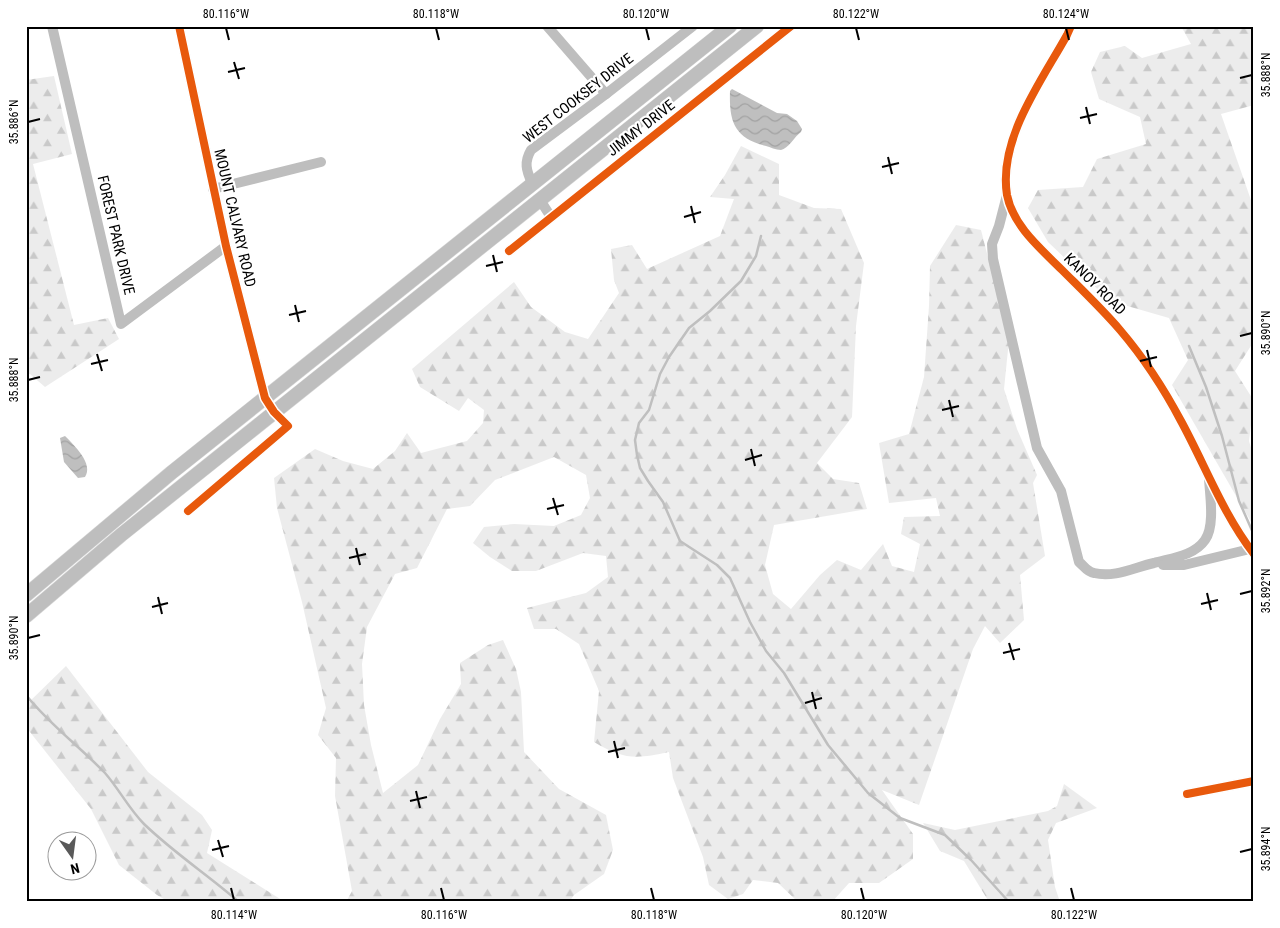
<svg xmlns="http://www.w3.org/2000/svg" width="1280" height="928" font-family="'Roboto Condensed',sans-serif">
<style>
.forest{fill:url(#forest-firs)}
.water{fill:url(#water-waves)}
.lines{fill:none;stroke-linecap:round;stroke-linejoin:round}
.stream{stroke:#bfbfbf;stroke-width:2.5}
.highway-casing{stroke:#dbdbdb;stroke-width:15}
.minor{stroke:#bebebe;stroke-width:10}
.highway{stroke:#bebebe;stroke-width:14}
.cycleway-casing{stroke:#fff;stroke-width:11}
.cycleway{stroke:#e8590c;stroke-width:8}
.ticks{fill:none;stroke:#000;stroke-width:2}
.labels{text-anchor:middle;stroke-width:4.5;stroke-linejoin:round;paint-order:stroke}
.street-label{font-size:15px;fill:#000;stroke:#fff}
.neatline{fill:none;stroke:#000;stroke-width:2}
.ticks-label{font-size:12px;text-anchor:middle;fill:#000}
</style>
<defs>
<pattern id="forest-firs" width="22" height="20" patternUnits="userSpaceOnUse" patternTransform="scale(1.25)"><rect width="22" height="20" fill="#ececec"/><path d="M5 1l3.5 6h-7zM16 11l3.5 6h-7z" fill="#c9c9c9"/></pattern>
<pattern id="water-waves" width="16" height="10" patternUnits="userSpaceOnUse" patternTransform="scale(1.25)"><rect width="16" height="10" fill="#bfbfbf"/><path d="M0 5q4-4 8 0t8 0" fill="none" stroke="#a2a2a2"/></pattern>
</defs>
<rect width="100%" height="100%" fill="#fff"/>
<g class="forest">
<path d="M1181 26H1254V105L1221 114 1252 203 1254 341 1235 371 1254 401 1249 441 1254 458V527L1172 385 1188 360 1169 318 1110 301 1048 242 1028 208 1038 190 1083 187 1097 159 1146 144 1140 117 1099 99 1091 72 1100 52 1125 46 1142 58 1191 44Z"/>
<path d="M54 76 72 154 33 164 74 325 108 318 119 339 45 387 30 374H26V80Z"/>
<path d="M741 146 779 164V195L814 208 841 209 864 263 856 326 852 417 817 463 833 479 859 483 867 509 774 525 765 565 773 594 791 609 820 575 837 560 861 570 883 544 892 566 914 572 920 544 901 534 904 517 940 516 936 498 889 503 879 443 909 434 924 377 929 306 930 266 956 225 981 230 1009 340 1004 389 1017 429 1037 475 1033 483 1045 556 1020 575 1024 620 1000 643 985 626 973 649 919 805 882 790 913 834V859L879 883H849L832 902H798L778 883 753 880 743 894 728 899 709 885 703 857 673 778 669 752C636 759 624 760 594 742L599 691 579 644 556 629H534L527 608 586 593 608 577 606 556 583 553 536 571H512L490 557 473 543 484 527 514 524 554 526 581 515 590 498 586 475 554 457 495 480 470 506 447 509 417 568 395 574 367 627 362 664 364 705 371 745 383 793 418 765 440 719 461 684 460 663 488 645 503 640 516 669 521 692 524 752 559 789 606 815 613 850 604 874 574 895 569 902H346L352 891 335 796 336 758 318 735 326 708 302 602 277 508 274 478 315 449 343 461 373 469 395 451 407 433 421 453 467 441 483 423 484 410 468 398 459 411 420 387 412 369 514 282 531 307 565 332 588 339 619 293 614 280 611 249 632 245 647 269 720 236 734 199 710 197 725 175Z"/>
<path d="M66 666 148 772 202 815 212 830 207 853 285 902H169L157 895 119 865 91 809 26 727V705Z"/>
<path d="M1064 784 1097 808 1056 823 1048 840 1055 887 1060 902H989L964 861 940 851 923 823 955 830 1048 811 1057 806Z"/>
</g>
<g class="water">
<path d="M732 89 777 113 787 114 797 121 802 129 801 132C795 136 788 149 781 150 776 150 770 147 766 146 734 138 729 121 730 91Z"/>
<path d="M65 436C74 445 94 464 85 477L78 478 64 462 60 438Z"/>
</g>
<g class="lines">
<g class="stream">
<path d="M761 236 756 256 741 281 710 311 689 328 669 357 660 374 649 410 639 423 635 440 637 455 640 468 648 481 663 502 680 541 717 565 730 578 750 622 766 651 784 673 828 745 868 793 900 818 945 835 971 860 1009 902"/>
<path d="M1189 346 1206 387 1222 436 1239 501 1254 535"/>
<path d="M26 695C49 724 79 746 105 773 119 789 129 809 144 824 174 853 208 875 239 902"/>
</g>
<defs>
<g id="highway">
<path d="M26 595 171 473 730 26"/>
<path d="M26 616 121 535 757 26"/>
</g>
</defs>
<use href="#highway" class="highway-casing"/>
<g class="minor">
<path d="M52 26 121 324 226 246"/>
<path d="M179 26 226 246 265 398 274 412 288 426 188 511"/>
<path d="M547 26 606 94"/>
<path d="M1071 26 1067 35C1041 82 998 139 1007 195 1013 226 1041 249 1062 270 1082 290 1102 309 1120 330 1144 358 1164 389 1181 421 1205 465 1223 514 1254 554"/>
<path d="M532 183C526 170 524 162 531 150L606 94 693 26"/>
<path d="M213 189 321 162"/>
<path d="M1007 195 999 226 992 244 993 259 1037 448 1061 491 1079 562C1084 566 1087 572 1094 573 1115 578 1135 567 1154 563 1171 558 1194 556 1205 540 1215 526 1210 496 1209 479"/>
<path d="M540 200 551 217"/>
<path d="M509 251 791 26"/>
<path d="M1163 565H1184L1250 549"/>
<path d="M1187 794 1254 781"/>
</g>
<use href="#highway" class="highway"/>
<defs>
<g id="cycleway">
<path d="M179 26 226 246 265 398 274 412 288 426 188 511"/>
<path d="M1071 26 1067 35C1041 82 998 139 1007 195 1013 226 1041 249 1062 270 1082 290 1102 309 1120 330 1144 358 1164 389 1181 421 1205 465 1223 514 1254 554"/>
<path d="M509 251 791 26"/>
<path d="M1187 794 1254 781"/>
</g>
</defs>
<use href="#cycleway" class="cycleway-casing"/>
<use href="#cycleway" class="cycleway"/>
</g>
<path class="ticks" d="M226 28 229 40M436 28 439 40M646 28 649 40M856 28 859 40M1066 28 1069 40M234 62 239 79M228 72 245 68M1240 78 1252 75M1086 107 1090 124M1080 118 1097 114M28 122 40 119M888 157 892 174M882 167 899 163M691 206 695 223M684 217 701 212M493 255 497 272M486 266 503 262M295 305 299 322M289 315 306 311M1240 336 1252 333M1147 350 1151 367M97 354 102 371M1140 361 1157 357M91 364 108 360M28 380 40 377M949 400 953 417M942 410 959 406M751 449 755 466M745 460 762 455M553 498 558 515M547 509 564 505M356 548 360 565M349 558 366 554M1207 593 1211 610M1240 594 1252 591M158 597 162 614M1201 604 1218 600M152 607 168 603M28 638 40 635M1009 643 1014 660M1003 653 1020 649M812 692 816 709M805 703 822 698M614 741 618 758M608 752 625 748M416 791 420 808M410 801 427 797M218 840 223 857M212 850 229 846M1240 852 1252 849M231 888 234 900M441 888 444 900M651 888 654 900M861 888 864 900M1071 888 1074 900"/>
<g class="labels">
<g class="street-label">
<text transform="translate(578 98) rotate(-38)" y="5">WEST COOKSEY DRIVE</text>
<text transform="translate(641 128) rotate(-38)" y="5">JIMMY DRIVE</text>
<text transform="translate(235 218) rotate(77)" y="5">MOUNT CALVARY ROAD</text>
<text transform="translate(116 235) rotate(77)" y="5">FOREST PARK DRIVE</text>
<text transform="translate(1095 284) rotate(45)" y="5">KANOY ROAD</text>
</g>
</g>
<rect width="1280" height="928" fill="none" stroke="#ffffff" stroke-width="55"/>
<g transform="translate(72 856) rotate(166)"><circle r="24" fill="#ffffff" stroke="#999999"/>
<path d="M0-4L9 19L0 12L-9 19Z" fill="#595959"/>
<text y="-8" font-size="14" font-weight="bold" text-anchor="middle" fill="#000000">N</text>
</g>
<rect x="28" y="28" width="1224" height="872" class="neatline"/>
<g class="ticks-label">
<text x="226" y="18">80.116°W</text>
<text x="436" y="18">80.118°W</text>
<text x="646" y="18">80.120°W</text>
<text x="856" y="18">80.122°W</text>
<text x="1066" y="18">80.124°W</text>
<text transform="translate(1266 75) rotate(-90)" y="4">35.888°N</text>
<text transform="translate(14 122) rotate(-90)" y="4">35.886°N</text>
<text transform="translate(1266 333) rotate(-90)" y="4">35.890°N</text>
<text transform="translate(14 380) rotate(-90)" y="4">35.888°N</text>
<text transform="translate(1266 591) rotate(-90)" y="4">35.892°N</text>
<text transform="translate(14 638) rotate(-90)" y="4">35.890°N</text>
<text transform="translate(1266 849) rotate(-90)" y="4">35.894°N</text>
<text x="234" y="919">80.114°W</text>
<text x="444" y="919">80.116°W</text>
<text x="654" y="919">80.118°W</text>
<text x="864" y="919">80.120°W</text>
<text x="1074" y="919">80.122°W</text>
</g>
</svg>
